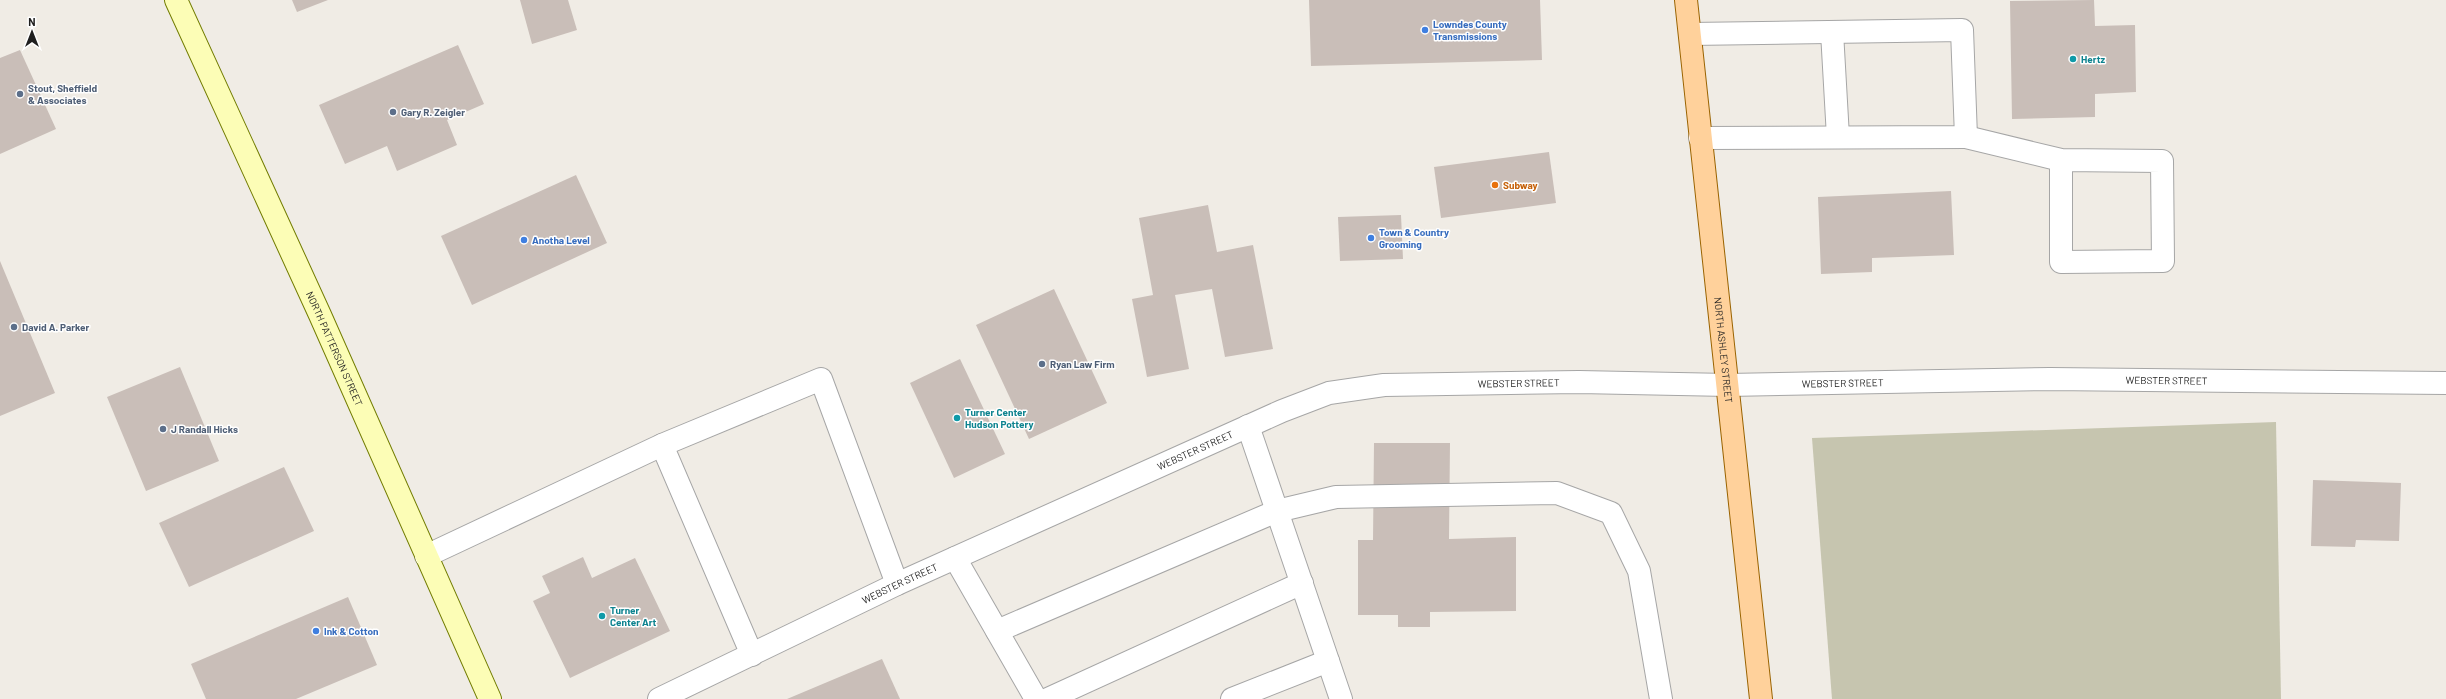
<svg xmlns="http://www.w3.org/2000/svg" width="2446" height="699" font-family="Barlow,sans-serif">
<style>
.construction{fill:#c6c5af}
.building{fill:#c9beb8}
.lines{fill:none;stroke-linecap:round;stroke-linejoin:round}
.service-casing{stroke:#a6a6a6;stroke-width:24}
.minor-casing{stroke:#a6a6a6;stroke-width:24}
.secondary-casing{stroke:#727c00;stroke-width:24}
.primary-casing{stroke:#9a6300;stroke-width:24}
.service{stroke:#fff;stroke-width:22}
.minor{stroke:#fff;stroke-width:22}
.secondary{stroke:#fcfdb6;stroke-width:22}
.primary{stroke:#ffd19b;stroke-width:22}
.shop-dot{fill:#3f7fe0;stroke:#fff;stroke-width:1.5}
.culture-dot{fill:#0f9aa8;stroke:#fff;stroke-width:1.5}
.service-dot{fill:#5c6f8a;stroke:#fff;stroke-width:1.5}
.food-dot{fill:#e8710a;stroke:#fff;stroke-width:1.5}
.labels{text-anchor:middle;stroke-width:3;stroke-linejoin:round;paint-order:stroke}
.shop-label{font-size:10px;font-weight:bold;fill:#366cbe;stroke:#fff;text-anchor:start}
.culture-label{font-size:10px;font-weight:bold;fill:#0d838f;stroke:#fff;text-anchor:start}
.service-label{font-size:10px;font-weight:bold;fill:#4e5e75;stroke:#fff;text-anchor:start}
.food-label{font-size:10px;font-weight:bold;fill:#c56008;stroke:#fff;text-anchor:start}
.street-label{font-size:10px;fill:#1f1f1f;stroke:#fff}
</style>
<rect width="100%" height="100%" fill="#f0ece5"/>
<path class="construction" d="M2276 422 2281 699H1832L1812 438Z"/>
<g class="building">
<path d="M292 0H328L297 12Z"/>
<path d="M520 0H568L577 30 532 44Z"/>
<path d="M1309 0H1540L1542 60 1311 66Z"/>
<path d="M2094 0 2095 26 2135 25 2136 92 2095 94V117L2012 119 2010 1Z"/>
<path d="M458 45 484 104 447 120 457 145 397 171 387 146 345 164 319 105Z"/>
<path d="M20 50 56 129 0 154V58Z"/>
<path d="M1549 152 1556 203 1441 218 1434 167Z"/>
<path d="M576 175 607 243 472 305 441 236Z"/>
<path d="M1951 191 1954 255 1872 258V272L1821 274 1818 197Z"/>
<path d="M1208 205 1217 252 1253 245 1273 349 1225 357 1212 289 1175 295 1189 369 1147 377 1132 299 1153 295 1139 218Z"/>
<path d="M1401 215 1403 259 1340 261 1338 217Z"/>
<path d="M0 261 55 393 0 416Z"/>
<path d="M1054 289 1107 403 1029 439 976 325Z"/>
<path d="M960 359 1005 454 954 478 910 383Z"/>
<path d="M180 367 219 461 146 491 107 397Z"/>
<path d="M1374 443H1450L1449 539 1516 537V611L1430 612V627H1398V615H1358V540H1373Z"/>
<path d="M284 467 314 531 189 587 159 523Z"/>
<path d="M2313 480 2401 483 2399 541 2356 540 2355 547 2311 546Z"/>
<path d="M583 557 592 578 635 558 670 631 570 678 533 601 550 593 542 576Z"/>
<path d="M348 597 377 665 296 699H206L191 664Z"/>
<path d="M882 659 900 699H787Z"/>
</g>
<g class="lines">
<defs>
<g id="service">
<path d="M1832 32 1838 137"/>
<path d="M1690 34 1962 30 1966 137 1700 138"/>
<path d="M1966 137 2061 160 2162 161 2163 261 2061 262V160"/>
<path d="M1248 426 1341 699"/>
<path d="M426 556 662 445"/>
<path d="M955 558 1036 699"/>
<path d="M997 631 1277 511 1336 497 1557 493 1611 513 1639 571 1661 699"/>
<path d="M752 655 662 445 821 379 897 584"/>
<path d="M1048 699 1302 583"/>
<path d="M1232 699 1328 661"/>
</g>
<g id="minor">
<path id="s1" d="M659 699 897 584 1282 411 1329 393 1384 385 1579 382 1728 385 2050 379 2446 383"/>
</g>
<g id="secondary">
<path id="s2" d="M176 0 320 315 490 699"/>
</g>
<g id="primary">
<path id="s3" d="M1686 0 1761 699"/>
</g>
</defs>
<use href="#service" class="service-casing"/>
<use href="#minor" class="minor-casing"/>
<use href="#secondary" class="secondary-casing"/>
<use href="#primary" class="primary-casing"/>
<use href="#service" class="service"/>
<use href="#minor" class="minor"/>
<use href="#secondary" class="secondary"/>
<use href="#primary" class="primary"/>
</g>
<g class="shop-dot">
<circle cx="1425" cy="30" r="4"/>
<circle cx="1371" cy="238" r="4"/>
<circle cx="524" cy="240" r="4"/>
<circle cx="316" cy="631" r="4"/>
</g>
<g class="culture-dot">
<circle cx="2073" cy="59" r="4"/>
<circle cx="957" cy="418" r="4"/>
<circle cx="602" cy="616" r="4"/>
</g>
<g class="service-dot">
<circle cx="20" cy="94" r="4"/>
<circle cx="393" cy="112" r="4"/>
<circle cx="14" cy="327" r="4"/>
<circle cx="1042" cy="364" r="4"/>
<circle cx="163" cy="429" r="4"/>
</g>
<circle class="food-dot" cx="1495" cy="185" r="4"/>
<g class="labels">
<g class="shop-label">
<text x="1433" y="28">Lowndes County<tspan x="1433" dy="12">Transmissions</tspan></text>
<text x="1379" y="236">Town &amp; Country<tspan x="1379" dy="12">Grooming</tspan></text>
<text x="532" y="244">Anotha Level</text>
<text x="324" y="635">Ink &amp; Cotton</text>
</g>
<g class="culture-label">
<text x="2081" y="63">Hertz</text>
<text x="965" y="416">Turner Center<tspan x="965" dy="12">Hudson Pottery</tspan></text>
<text x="610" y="614">Turner<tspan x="610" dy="12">Center Art</tspan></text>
</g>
<g class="service-label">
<text x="28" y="92">Stout, Sheffield<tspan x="28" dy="12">&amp; Associates</tspan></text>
<text x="401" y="116">Gary R. Zeigler</text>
<text x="22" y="331">David A. Parker</text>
<text x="1050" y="368">Ryan Law Firm</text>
<text x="171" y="433">J Randall Hicks</text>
</g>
<g class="food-label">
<text x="1503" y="189">Subway</text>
</g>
<g class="street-label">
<text dy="4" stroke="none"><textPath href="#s2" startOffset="383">NORTH PATTERSON STREET</textPath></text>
<text dy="4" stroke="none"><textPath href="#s3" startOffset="352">NORTH ASHLEY STREET</textPath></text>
<text dy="4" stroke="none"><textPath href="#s1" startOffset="1575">WEBSTER STREET</textPath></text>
<text dy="4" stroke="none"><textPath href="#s1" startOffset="927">WEBSTER STREET</textPath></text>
<text dy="4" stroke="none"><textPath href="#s1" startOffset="1251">WEBSTER STREET</textPath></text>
<text dy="4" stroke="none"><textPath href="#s1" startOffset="591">WEBSTER STREET</textPath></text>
<text dy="4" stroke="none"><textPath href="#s1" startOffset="267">WEBSTER STREET</textPath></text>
</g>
</g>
<g transform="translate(32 32)" stroke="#ffffff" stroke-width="3" paint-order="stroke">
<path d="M0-3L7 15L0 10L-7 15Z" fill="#1f1f1f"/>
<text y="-6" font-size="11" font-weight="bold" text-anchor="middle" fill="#1f1f1f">N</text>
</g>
</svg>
